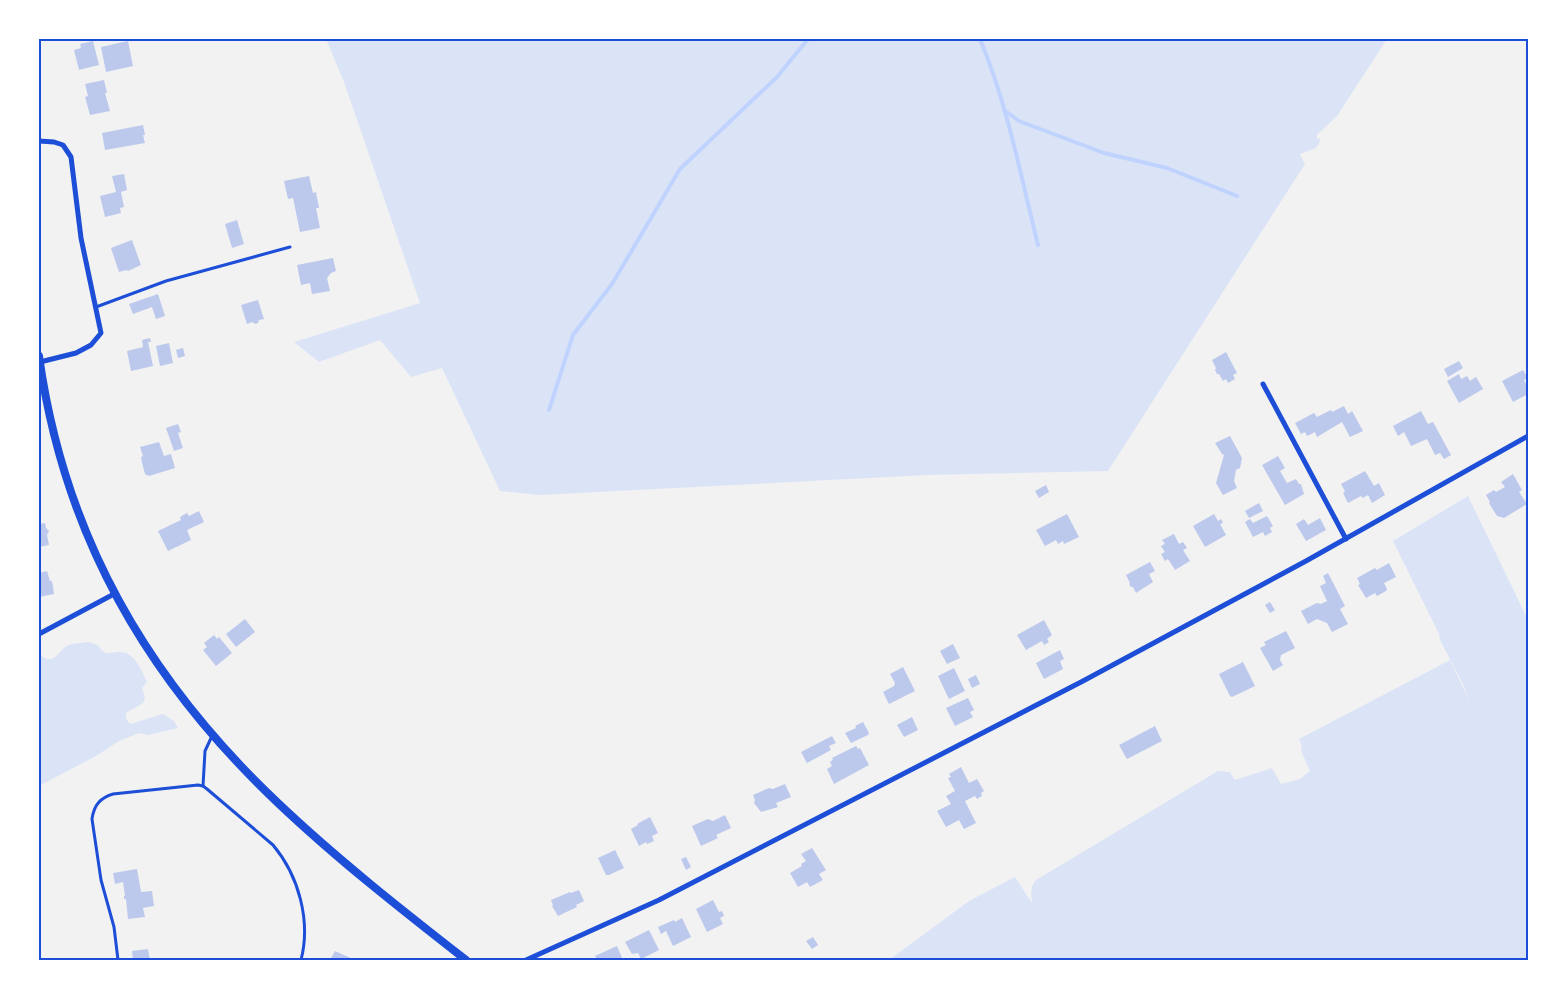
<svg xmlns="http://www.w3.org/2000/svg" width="1567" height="999" font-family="'Source Sans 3',sans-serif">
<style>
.green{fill:#dbe4f7}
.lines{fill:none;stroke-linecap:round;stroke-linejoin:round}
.stream{stroke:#bfd3fe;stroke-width:4}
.building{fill:#bdc9ec}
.service{stroke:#1d4ed8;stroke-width:3}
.minor{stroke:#1d4ed8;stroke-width:5}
.tertiary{stroke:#1d4ed8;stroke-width:8}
.neatline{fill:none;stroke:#1d4ed8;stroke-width:2}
</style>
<rect width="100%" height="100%" fill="#f2f2f2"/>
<g class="green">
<path d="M326 39H1387L1337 116 1317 135V138L1321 140 1316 148 1300 154 1305 164 1108 471 927 475 539 495 500 491 442 368 411 377 380 340 319 362 294 342 420 303 344 82Z"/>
<path d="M1468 496 1528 620V960H889L969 901 1015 877 1032 903C1031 894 1030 887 1036 880L1218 771 1230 772 1235 780 1272 768 1281 784 1300 779 1310 771 1302 753 1301 743 1299 739 1450 660 1470 702 1463 684 1440 640 1439 634 1393 541Z"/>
<path d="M89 642C92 643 95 644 97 645 101 648 101 651 106 653 112 654 116 651 122 652 136 654 141 670 147 682L142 688 145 698 143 703 126 713V719L130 724 163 714 174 721 178 728 148 735 139 733 119 741 96 756 39 786V654C56 668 57 649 69 645 75 643 83 643 89 642Z"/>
</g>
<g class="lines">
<g class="stream">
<path d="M980 39C1007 103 1021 177 1038 245"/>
<path d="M1004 110 1019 121 1104 153 1167 168 1237 196"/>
<path d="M549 410 573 335 612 284 680 169 777 77 808 39"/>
</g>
</g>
<g class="building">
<path d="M93 41 99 65 79 70 74 50 81 48 80 44Z"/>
<path d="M128 41 133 66 106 72 101 47Z"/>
<path d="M104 80 107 93H105L110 111 90 115 85 97 88 96 85 84Z"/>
<path d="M143 125 145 135H143L145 143 105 150 102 133Z"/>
<path d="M124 174 127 190 121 192 124 207 120 208 121 213 105 217 100 196 116 192 112 176Z"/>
<path d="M309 176 313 193 316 192 319 208H316L320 228 300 232 293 198 288 199 284 181Z"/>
<path d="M237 220 244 244 232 248 225 224Z"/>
<path d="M132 240 141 265 128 271 126 270 119 272 111 248Z"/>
<path d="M333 258 336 271 331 273 327 278 330 291 312 294 310 283 301 285 297 265Z"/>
<path d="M158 294 165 316 156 319 152 307 133 314 129 304Z"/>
<path d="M258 300 264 319 259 320 258 323 255 324 252 322 247 324 241 305Z"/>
<path d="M150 338 151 342H148L153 366 131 371 127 351 143 347 142 340Z"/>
<path d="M169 343 173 363 160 366 156 346Z"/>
<path d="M183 348 185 356 178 358 176 350Z"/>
<path d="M1226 352 1237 373 1233 375 1235 379 1228 383 1226 379 1223 381 1219 374H1217L1215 370 1216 368 1212 360Z"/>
<path d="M1459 361 1463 368 1448 377 1444 369Z"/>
<path d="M1523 370 1528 378 1524 380 1528 388V394L1513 402 1502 381Z"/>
<path d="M1459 374 1461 379 1467 376 1470 381 1476 377 1483 389 1459 403 1447 381Z"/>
<path d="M1344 406 1348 414 1352 411 1363 431 1350 437 1342 422 1317 437 1315 432 1307 436 1305 432 1301 434 1295 423 1314 413 1317 417 1331 410 1332 412Z"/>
<path d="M1421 411 1428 424 1433 422 1451 455 1444 459 1440 453 1435 455 1427 439 1411 446 1404 432 1398 436 1393 426Z"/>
<path d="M178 424 181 432 178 433 183 448 174 451 166 428Z"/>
<path d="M1230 436 1242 458 1240 468 1236 470 1234 481 1237 488 1223 495 1216 483 1224 455 1222 454 1215 443Z"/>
<path d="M159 442 164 456 171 454 175 468 149 476 145 474 142 463 141 457 143 456 140 447Z"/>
<path d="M1278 456 1285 468 1280 471 1287 483 1296 479 1299 484H1301L1304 494 1285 505 1262 465Z"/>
<path d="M1365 471 1374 486 1379 483 1385 495 1372 503 1368 495 1363 498 1361 496 1348 503 1343 493 1345 491 1341 484Z"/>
<path d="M1513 474 1522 490 1519 492 1527 504 1504 518 1497 516 1489 503 1490 502 1486 495 1494 490 1496 492 1505 487 1501 482Z"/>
<path d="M1046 485 1049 492 1039 498 1035 491Z"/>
<path d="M1259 503 1263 511 1249 518 1245 511Z"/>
<path d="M199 511 204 522 187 530 191 540 168 551 158 531 181 520 180 517 187 513 189 516Z"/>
<path d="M1067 514 1079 537 1064 544 1063 541 1058 544 1056 540 1045 546 1036 530Z"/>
<path d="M1214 514 1218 521 1221 519 1223 523 1220 524 1226 535 1205 547 1193 526Z"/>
<path d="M1267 516 1273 526 1270 528 1272 532 1265 536 1263 532 1253 537 1245 522 1250 519 1253 523Z"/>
<path d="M1320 518 1326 530 1306 541 1296 524 1304 519 1308 525Z"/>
<path d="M45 523 46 528 49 531 47 535 49 545 39 547V524Z"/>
<path d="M1174 534 1179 544 1183 542 1187 548 1183 550 1190 561 1175 570 1168 559 1165 561 1161 554 1165 552 1161 546 1165 544 1162 540Z"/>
<path d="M1150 562 1155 571 1149 574 1153 582 1136 593 1133 587H1131L1129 584 1130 583 1126 575Z"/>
<path d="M1389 563 1396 577 1384 583 1387 589 1386 591 1377 596 1375 593 1366 598 1358 585 1360 584 1357 578 1375 568 1377 570Z"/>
<path d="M47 571 50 581H52L54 594 39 597V573Z"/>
<path d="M1328 573 1345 606 1340 609 1348 624 1332 632 1327 623 1317 619 1308 624 1301 611 1317 603 1321 604 1327 601 1320 586 1326 583 1323 576Z"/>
<path d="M1270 602 1275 610 1270 613 1265 605Z"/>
<path d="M245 619 255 632 236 647 226 634Z"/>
<path d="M1044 620 1052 635 1047 639 1049 642 1044 645 1042 641 1026 650 1017 635Z"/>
<path d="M1286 631 1295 648 1281 655 1280 660 1283 665 1273 671 1260 648 1266 645 1264 642Z"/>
<path d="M214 635 217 639 219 637 232 653 216 666 203 650 207 647 204 643Z"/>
<path d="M953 644 960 658 947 664 940 651Z"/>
<path d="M1060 650 1064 659 1060 661 1063 669 1044 679 1036 663Z"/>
<path d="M1243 662 1255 686 1232 697 1230 696 1219 674Z"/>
<path d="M903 667 915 691 889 704 883 692 894 686 895 683 890 674Z"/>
<path d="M954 668 965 691 949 699 938 676Z"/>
<path d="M976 675 980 684 972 688 968 679Z"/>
<path d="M968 698 974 710 970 712 973 717 955 726 946 708Z"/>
<path d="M912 717 918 730 904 737 897 725Z"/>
<path d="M863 722 869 733 868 735 851 743 845 733 856 728 855 726Z"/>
<path d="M1155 726 1162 741 1127 759 1119 745Z"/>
<path d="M832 736 836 743 829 746 831 750 807 763 801 752Z"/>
<path d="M856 746 858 749 860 748 869 765 834 784 827 769 832 766 830 762 833 760 832 758Z"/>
<path d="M961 767 969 783 977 779 984 791 981 793 982 796 977 799 975 796 965 801 976 823 964 829 959 820 946 827 937 811 951 804 946 796 955 791 948 778 951 777 949 774Z"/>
<path d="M785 784 791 797 776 803 778 807 761 812 754 803 755 800 753 795 769 788 773 789Z"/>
<path d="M725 815 731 828 716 835 718 838 701 846 692 826 708 819 713 821Z"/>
<path d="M650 817 658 833 652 836 654 841 647 844 646 842 639 846 631 829 638 825 637 824Z"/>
<path d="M812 848 826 870 819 874 823 880 810 887 807 882 798 887 790 873 802 866 801 864 806 861 801 854Z"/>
<path d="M615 850 624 868 609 875H606L598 858Z"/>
<path d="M686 857 691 867 686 870 681 859Z"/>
<path d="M137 869 141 892 152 891 154 906 143 908 145 917 128 919 126 899H124V896H125L123 882 115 884 113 873Z"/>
<path d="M579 890 584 901 576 905 577 907 558 916 552 906 553 905 551 900 570 892 571 893Z"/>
<path d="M713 900 719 912 722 911 724 916 720 918 723 924 707 932 696 909Z"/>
<path d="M682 918 691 937 673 946 666 931 661 934 658 927 674 920 675 922Z"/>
<path d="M649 930 659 950 641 959 638 953 632 954 625 942Z"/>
<path d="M813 937 818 945 812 949 806 941Z"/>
<path d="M617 946 623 960H597L595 956Z"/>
<path d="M148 949 150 960H133L132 951Z"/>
<path d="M335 951 355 960H330Z"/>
</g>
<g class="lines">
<g class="service">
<path d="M96 307 166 281 290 247"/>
<path d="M203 786 205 751 212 736"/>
<path d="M118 960 114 927 101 880 92 819C94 805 100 798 113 794L198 785 203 786 207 789 273 845C299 876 311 921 301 960"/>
</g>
<g class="minor">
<path d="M39 141 54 142 63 145 71 157 81 238 101 333 91 345 76 353 40 362"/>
<path d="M1263 384 1346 539"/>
<path d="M39 634 114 594"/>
<path d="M526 960 659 900 1083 681 1306 561 1528 436"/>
</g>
<path class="tertiary" d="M39 356C64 536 147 679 278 803 337 859 402 910 466 960"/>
</g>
<rect width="1567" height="999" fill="none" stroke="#ffffff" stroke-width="80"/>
<rect x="40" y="40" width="1487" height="919" class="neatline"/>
</svg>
